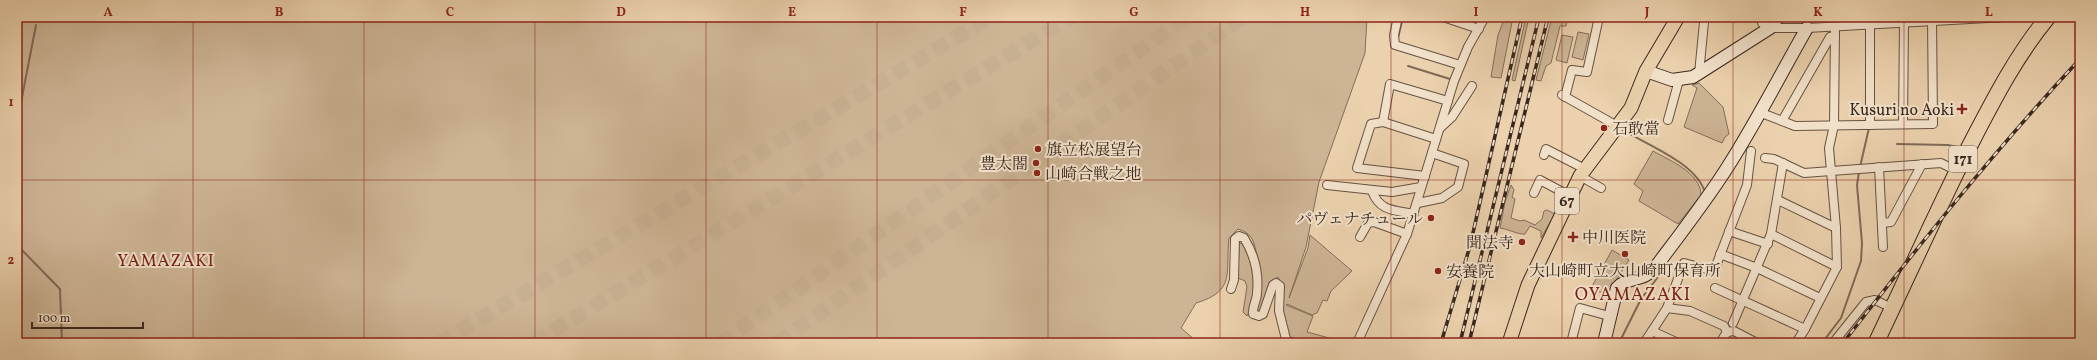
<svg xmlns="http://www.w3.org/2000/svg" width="2097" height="360" font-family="Vollkorn,'Noto Serif JP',serif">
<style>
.green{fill:#cdb495;stroke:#836e5a}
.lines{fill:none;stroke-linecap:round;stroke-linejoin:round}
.stream{stroke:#7f6a57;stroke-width:2}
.highway-tunnel{stroke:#c7af91;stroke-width:15;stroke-dasharray:15 8;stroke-linecap:butt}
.street-casing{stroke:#665242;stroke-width:10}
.secondary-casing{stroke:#39271f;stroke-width:14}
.primary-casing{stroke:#39271f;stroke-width:15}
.highway-casing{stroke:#39271f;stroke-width:17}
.street{stroke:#f2e1ca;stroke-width:8}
.secondary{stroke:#f2e1ca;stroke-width:12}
.primary{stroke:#ebd1ad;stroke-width:13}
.highway{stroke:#ebd1ad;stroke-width:15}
.rail-casing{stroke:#39271f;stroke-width:3.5}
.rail{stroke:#f2e1ca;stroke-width:2;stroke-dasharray:6;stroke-linecap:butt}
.grid{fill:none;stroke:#8f2418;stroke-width:1;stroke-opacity:0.55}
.poi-dot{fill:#8f2418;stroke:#f2e1ca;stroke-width:1.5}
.labels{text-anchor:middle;stroke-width:4;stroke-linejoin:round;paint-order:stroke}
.shield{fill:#f2e1ca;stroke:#705f52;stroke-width:1}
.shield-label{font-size:15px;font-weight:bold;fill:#39271f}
.poi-label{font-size:16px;fill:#39271f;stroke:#f2e1ca;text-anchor:start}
.neighbourhood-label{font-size:17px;letter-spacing:1px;fill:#7a1f14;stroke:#f2e1ca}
.quarter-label{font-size:18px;letter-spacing:1px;fill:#7a1f14;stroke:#f2e1ca}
.neatline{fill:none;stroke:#8f2418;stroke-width:1.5}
.grid-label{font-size:13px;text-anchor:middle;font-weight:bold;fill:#8f2418}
</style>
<rect width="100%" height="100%" fill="#ebd1ad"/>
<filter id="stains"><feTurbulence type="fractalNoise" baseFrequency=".005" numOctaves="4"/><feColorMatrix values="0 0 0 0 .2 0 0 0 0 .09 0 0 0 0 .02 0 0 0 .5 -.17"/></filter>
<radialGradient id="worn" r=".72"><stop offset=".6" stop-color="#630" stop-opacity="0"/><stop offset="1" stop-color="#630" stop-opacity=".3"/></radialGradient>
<g class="green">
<path d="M17 17H1367L1365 53 1319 182 1306 247 1289 298 1308 248 1310 235 1352 271 1331 291 1327 301 1323 300 1317 313 1312 315 1287 304 1286 305 1313 316 1307 332 1348 343H1316L1290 337 1282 311 1283 287 1278 277 1270 282 1259 313 1256 312C1261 287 1264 276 1256 251 1253 239 1251 233 1238 229L1229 238C1225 271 1237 291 1196 303L1181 328 1196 341 1194 343H17Z"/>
<path d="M1505 17H1513L1501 78 1491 77 1498 35Z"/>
<path d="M1526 17H1529L1515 81 1512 80Z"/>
<path d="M1552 17H1580L1579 19 1568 18 1566 26H1560L1551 63 1546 66 1541 81 1536 80Z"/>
<path d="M1578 32 1589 34 1583 60 1572 57Z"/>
<path d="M1562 35 1573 37 1567 63 1556 60Z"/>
<path d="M1699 83 1723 107 1729 134 1725 137 1722 143 1684 127 1697 88 1692 85Z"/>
<path d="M1653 151C1669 160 1701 173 1701 195L1678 224 1639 201 1643 191 1634 184Z"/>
<path d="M1511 185 1514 190 1512 197 1515 199 1511 218 1520 221 1524 220 1535 225 1542 219 1544 211 1547 210 1555 214 1541 238V231L1530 226 1525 234C1519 235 1508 229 1500 228L1505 202Z"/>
<path d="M1239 243 1244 244C1254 268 1258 293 1247 316L1243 312 1247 287 1245 281 1238 278Z"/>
<path d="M1612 250 1629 260 1613 285 1610 294 1590 290Z"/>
</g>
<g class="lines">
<g class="stream">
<path d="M1870 17 1871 18"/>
<path d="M1398 38 1403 17"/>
<path d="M1408 66 1450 79"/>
<path d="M17 123 36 25"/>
<path d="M1623 130C1647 145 1698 164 1705 193"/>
<path d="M1897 144 1948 145 1962 148"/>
<path d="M1860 167 1869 128"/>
<path d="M17 245 60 289 62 343"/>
<path d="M1619 343 1641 299 1658 277"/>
<path d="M1822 343 1841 318 1861 261 1862 243 1857 185 1859 172"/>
</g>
<g class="highway-tunnel">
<path d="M439 343 991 17"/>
<path d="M533 343 1071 17"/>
<path d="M720 343 1187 17"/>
<path d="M777 343 1243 17"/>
</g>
<defs>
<g id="street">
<path d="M1398 17 1394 35 1395 45 1460 65"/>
<path d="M1443 17 1479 29"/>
<path d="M1760 17 1762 23 1770 28H1807L2006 17"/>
<path d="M1699 74 1704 22"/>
<path d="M1562 95 1619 127"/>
<path d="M1565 97 1572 70 1587 72 1599 17"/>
<path d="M1759 112 1795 126 1933 124 1932 17"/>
<path d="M1668 120 1679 80"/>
<path d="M1782 121 1830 37 1835 36"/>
<path d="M1383 122 1390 84 1448 101"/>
<path d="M1903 124 1904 23"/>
<path d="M1870 125V25"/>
<path d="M1440 128 1452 117 1472 86"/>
<path d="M1544 155 1546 149 1585 169"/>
<path d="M1765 158 1774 159 1804 173 1941 163 1957 171"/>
<path d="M1879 167 1883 247"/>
<path d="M1425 176 1357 168 1371 124 1383 122 1436 139"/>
<path d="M1580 176 1601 188"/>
<path d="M1327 185 1392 192 1421 187"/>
<path d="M1372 191C1380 212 1395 210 1414 214"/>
<path d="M1534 193 1540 180 1570 196"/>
<path d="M1778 200 1836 228"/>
<path d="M1418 203 1442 198 1458 187 1464 164 1432 153"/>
<path d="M1882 223 1891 222 1922 164"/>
<path d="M1729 231 1768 244"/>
<path d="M1771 234 1837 267"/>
<path d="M1360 237 1368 223 1374 222 1407 234"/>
<path d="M1720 254 1757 268 1820 298"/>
<path d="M1715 288 1805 329"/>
<path d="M1231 289 1234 280 1235 239 1239 236 1244 238C1254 254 1259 274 1257 293 1257 300 1252 307 1253 314L1259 316 1263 314 1273 285 1276 283 1280 286 1279 311 1287 343"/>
<path d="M1667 308 1684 263 1714 271 1747 185 1751 151"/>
<path d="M1733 323 1771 234 1783 163"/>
<path d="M1652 331 1667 308 1690 311 1724 326 1727 332"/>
<path d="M1727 332 1734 331 1757 343"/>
<path d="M1357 343 1407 234 1454 81 1468 47 1485 17"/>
<path d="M1571 343 1580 308 1609 316"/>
<path d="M1644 343 1652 331 1678 343"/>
<path d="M1720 343 1727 332"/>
<path d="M1796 343 1805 329 1837 267 1836 228 1829 148 1834 125 1835 27"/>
<path d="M1833 343 1866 302 1875 300 1892 308"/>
</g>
<g id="secondary">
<path d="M1646 71 1672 80 1693 77 1770 28 1778 17"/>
<path d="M1604 343 1617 288C1626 277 1644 281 1654 269 1678 237 1703 205 1725 171 1755 125 1780 75 1807 28"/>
</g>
<path id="primary" d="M1509 343 1528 285 1580 176 1631 108 1646 71 1678 17"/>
<path id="highway" d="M1876 343C1907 278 1936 213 1968 149 1992 103 2015 57 2048 17"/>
</defs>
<use href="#street" class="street-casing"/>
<use href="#secondary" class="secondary-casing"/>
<use href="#primary" class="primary-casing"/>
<use href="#highway" class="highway-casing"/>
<use href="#street" class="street"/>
<use href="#secondary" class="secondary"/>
<use href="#primary" class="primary"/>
<use href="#highway" class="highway"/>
<defs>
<g id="rail">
<path d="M1441 343 1470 246 1522 17"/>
<path d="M1460 343 1539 17"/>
<path d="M1469 343 1548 17"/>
<path d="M1843 343C1919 245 1996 149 2080 59"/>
</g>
</defs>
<use href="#rail" class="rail-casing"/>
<use href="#rail" class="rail"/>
</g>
<path class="grid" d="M193 17V343M364 17V343M535 17V343M706 17V343M877 17V343M1048 17V343M1220 17V343M1391 17V343M1562 17V343M1733 17V343M1904 17V343M17 180H2080"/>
<g class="poi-dot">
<path d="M1960 103h4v4h4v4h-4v4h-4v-4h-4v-4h4z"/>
<circle cx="1604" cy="128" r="4"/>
<circle cx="1038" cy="149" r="4"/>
<circle cx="1036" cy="163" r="4"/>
<circle cx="1037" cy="173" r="4"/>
<circle cx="1431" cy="218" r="4"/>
<path d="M1571 231h4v4h4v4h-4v4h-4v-4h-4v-4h4z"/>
<circle cx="1522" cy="242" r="4"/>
<circle cx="1625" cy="254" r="4"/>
<circle cx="1438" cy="271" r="4"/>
</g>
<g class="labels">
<g class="shield">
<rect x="1949" y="146" width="28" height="26" rx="3"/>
<rect x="1555" y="188" width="24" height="26" rx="3"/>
</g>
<g class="shield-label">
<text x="1963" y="164">171</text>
<text x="1567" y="206">67</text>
</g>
<g class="poi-label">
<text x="1954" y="115" text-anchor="end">Kusuri no Aoki</text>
<text x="1612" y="134">石敢當</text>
<text x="1046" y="155">旗立松展望台</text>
<text x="1028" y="169" text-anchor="end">豊太閤</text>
<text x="1045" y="179">山崎合戦之地</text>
<text x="1423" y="224" text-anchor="end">パヴェナチュール</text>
<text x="1582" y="243">中川医院</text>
<text x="1514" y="248" text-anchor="end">聞法寺</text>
<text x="1625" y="276" text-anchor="middle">大山崎町立大山崎町保育所</text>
<text x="1446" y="277">安養院</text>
</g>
<g class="neighbourhood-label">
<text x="166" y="266">YAMAZAKI</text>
</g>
<g class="quarter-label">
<text x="1633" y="300">OYAMAZAKI</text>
</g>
</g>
<rect width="2097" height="360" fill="none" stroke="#ebd1ad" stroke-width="44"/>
<path d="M32 322v6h111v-6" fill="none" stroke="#39271f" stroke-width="2"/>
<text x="38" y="322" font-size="12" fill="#39271f" stroke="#f2e1ca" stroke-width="3" paint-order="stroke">100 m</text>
<rect x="22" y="22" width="2053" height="316" class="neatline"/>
<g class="grid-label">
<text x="108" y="16">A</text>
<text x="279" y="16">B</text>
<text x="450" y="16">C</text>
<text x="621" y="16">D</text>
<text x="792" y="16">E</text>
<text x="963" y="16">F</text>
<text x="1134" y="16">G</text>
<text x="1305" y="16">H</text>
<text x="1476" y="16">I</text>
<text x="1647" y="16">J</text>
<text x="1818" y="16">K</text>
<text x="1989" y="16">L</text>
<text x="11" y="106">1</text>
<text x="11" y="264">2</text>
</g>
<rect width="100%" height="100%" filter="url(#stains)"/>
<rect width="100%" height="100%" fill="url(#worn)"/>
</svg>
